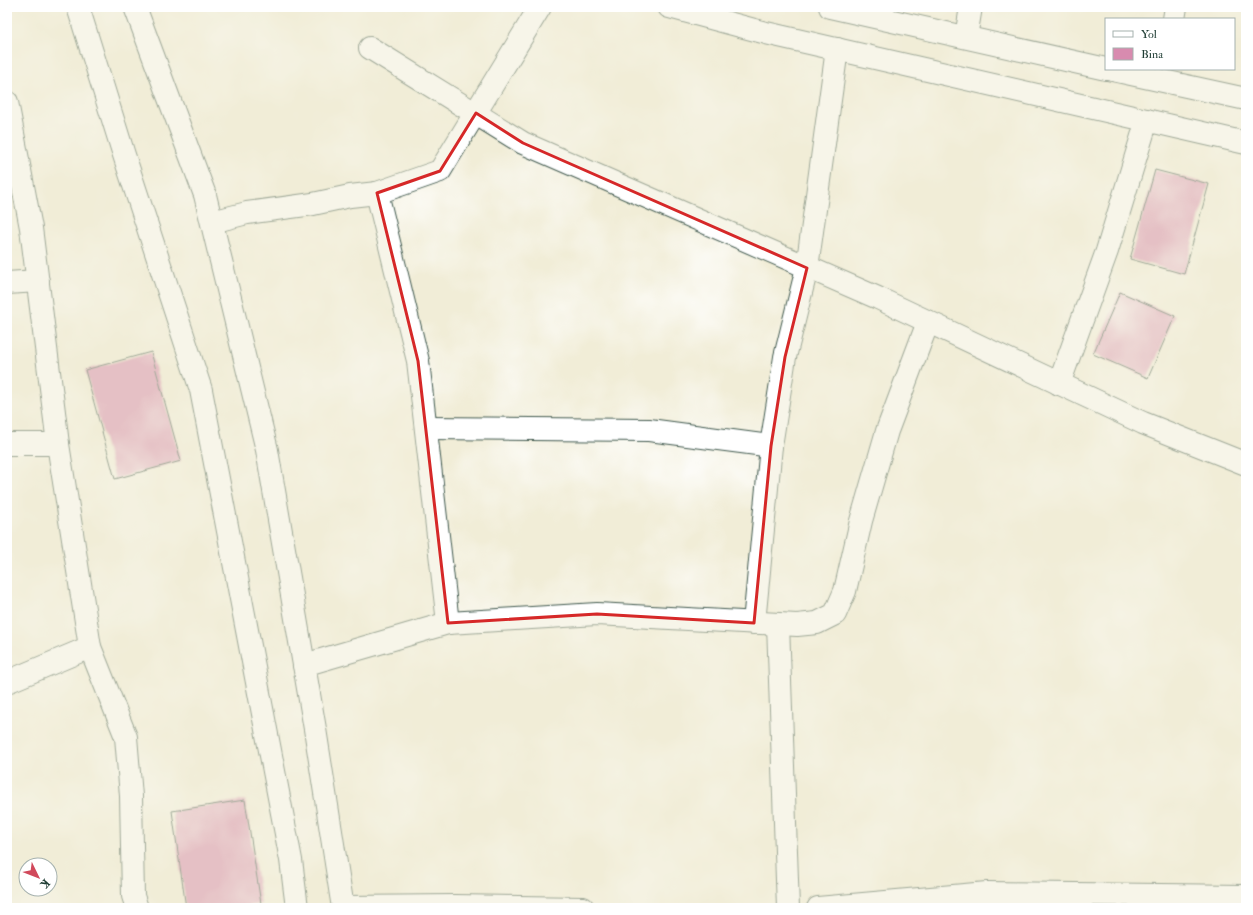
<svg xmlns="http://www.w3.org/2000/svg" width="1253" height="915" font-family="'IM FELL Double Pica',serif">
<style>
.building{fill:#d88baf}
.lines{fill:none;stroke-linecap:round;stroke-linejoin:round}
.minor-casing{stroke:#3e574c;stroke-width:24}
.secondary-casing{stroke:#3e574c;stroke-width:24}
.minor{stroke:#fff;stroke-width:22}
.secondary{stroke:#fff;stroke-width:22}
.marked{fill:none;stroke:#d62828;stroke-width:3;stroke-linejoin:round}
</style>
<rect width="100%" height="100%" fill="#fff"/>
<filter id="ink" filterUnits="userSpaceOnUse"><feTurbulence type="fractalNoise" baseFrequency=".025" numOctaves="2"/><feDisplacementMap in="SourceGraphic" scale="8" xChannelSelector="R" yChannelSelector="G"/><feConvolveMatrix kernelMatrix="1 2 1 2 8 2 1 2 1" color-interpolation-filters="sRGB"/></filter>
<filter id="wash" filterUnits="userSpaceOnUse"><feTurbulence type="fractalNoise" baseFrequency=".012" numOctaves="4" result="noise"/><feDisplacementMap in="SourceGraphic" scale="16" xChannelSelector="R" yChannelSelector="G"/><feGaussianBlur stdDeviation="0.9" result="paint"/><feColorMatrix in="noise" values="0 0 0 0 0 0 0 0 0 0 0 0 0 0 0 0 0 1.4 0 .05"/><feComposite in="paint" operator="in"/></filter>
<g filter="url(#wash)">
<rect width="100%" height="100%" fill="#f1edd7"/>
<g id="blocks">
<g class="building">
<path d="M1155 170 1209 184 1184 274 1130 259Z"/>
<path d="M1120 292 1175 316 1148 378 1093 354Z"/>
<path d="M151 352 181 461 115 479 85 370Z"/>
<path d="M245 800 261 904 234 908H186L172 811Z"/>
</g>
</g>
</g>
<g filter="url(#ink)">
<use href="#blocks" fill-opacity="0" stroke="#3e574c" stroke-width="1"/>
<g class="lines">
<defs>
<g id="minor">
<path d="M1174 19 1176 7"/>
<path d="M966 37 971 7"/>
<path d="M370 48 523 143 878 298 1143 423 1246 464"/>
<path d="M7 102 31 228 58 444 90 647 126 737 131 796 133 896 137 908"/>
<path d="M377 193 418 361 448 623"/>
<path d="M212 222 247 213 313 204 350 196 377 193 440 171 540 7"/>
<path d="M7 283 38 281"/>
<path d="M1059 384 1107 251 1147 120"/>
<path d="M426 428 649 430 771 446"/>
<path d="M7 444H58"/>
<path d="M754 623 771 446 785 357 807 268 837 49"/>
<path d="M778 624 788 908"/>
<path d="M304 665 448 623 597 614 797 625 817 623 835 614 845 591 861 521 887 431 928 322"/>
<path d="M7 682 90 647"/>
<path d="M343 907 455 906 583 908"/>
<path d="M818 908 987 893 1246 896"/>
</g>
<g id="secondary">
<path d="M78 7 124 155 201 390 291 860 297 908"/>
<path d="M135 7 205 195 267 450 315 729 343 908"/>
<path d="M669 7 766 33 1246 143"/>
<path d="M830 7 1106 69"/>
<path d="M1108 69 1246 99"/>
</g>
</defs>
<use href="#minor" class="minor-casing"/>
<use href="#secondary" class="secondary-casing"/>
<use href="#minor" class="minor"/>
<use href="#secondary" class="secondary"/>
</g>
</g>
<path d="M0 0H1253V915H0ZM476 113 523 143 807 268 785 357 771 446 754 623 597 614 448 623 418 361 377 193 440 171Z" fill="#f1edd7" fill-opacity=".55" fill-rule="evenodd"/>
<path class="marked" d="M476 113 523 143 807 268 785 357 771 446 754 623 597 614 448 623 418 361 377 193 440 171Z"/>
<rect width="1253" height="915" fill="none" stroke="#fff" stroke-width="24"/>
<rect x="1105" y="18" width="130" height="52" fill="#ffffff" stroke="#a5b1ae"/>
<rect x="1113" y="31" width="20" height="6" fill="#ffffff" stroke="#a5b1ae"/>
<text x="1141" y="38" font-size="12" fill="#1f3d34">Yol</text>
<rect x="1113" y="48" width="20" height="12" fill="#d88baf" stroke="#a5b1ae"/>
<text x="1141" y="58" font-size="12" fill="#1f3d34">Bina</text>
<g transform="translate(38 877) rotate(133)"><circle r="19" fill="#ffffff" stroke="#a5b1ae"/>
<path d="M0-3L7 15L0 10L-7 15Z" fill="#d1495b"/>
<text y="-6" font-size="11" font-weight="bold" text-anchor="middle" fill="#1f3d34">K</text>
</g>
</svg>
